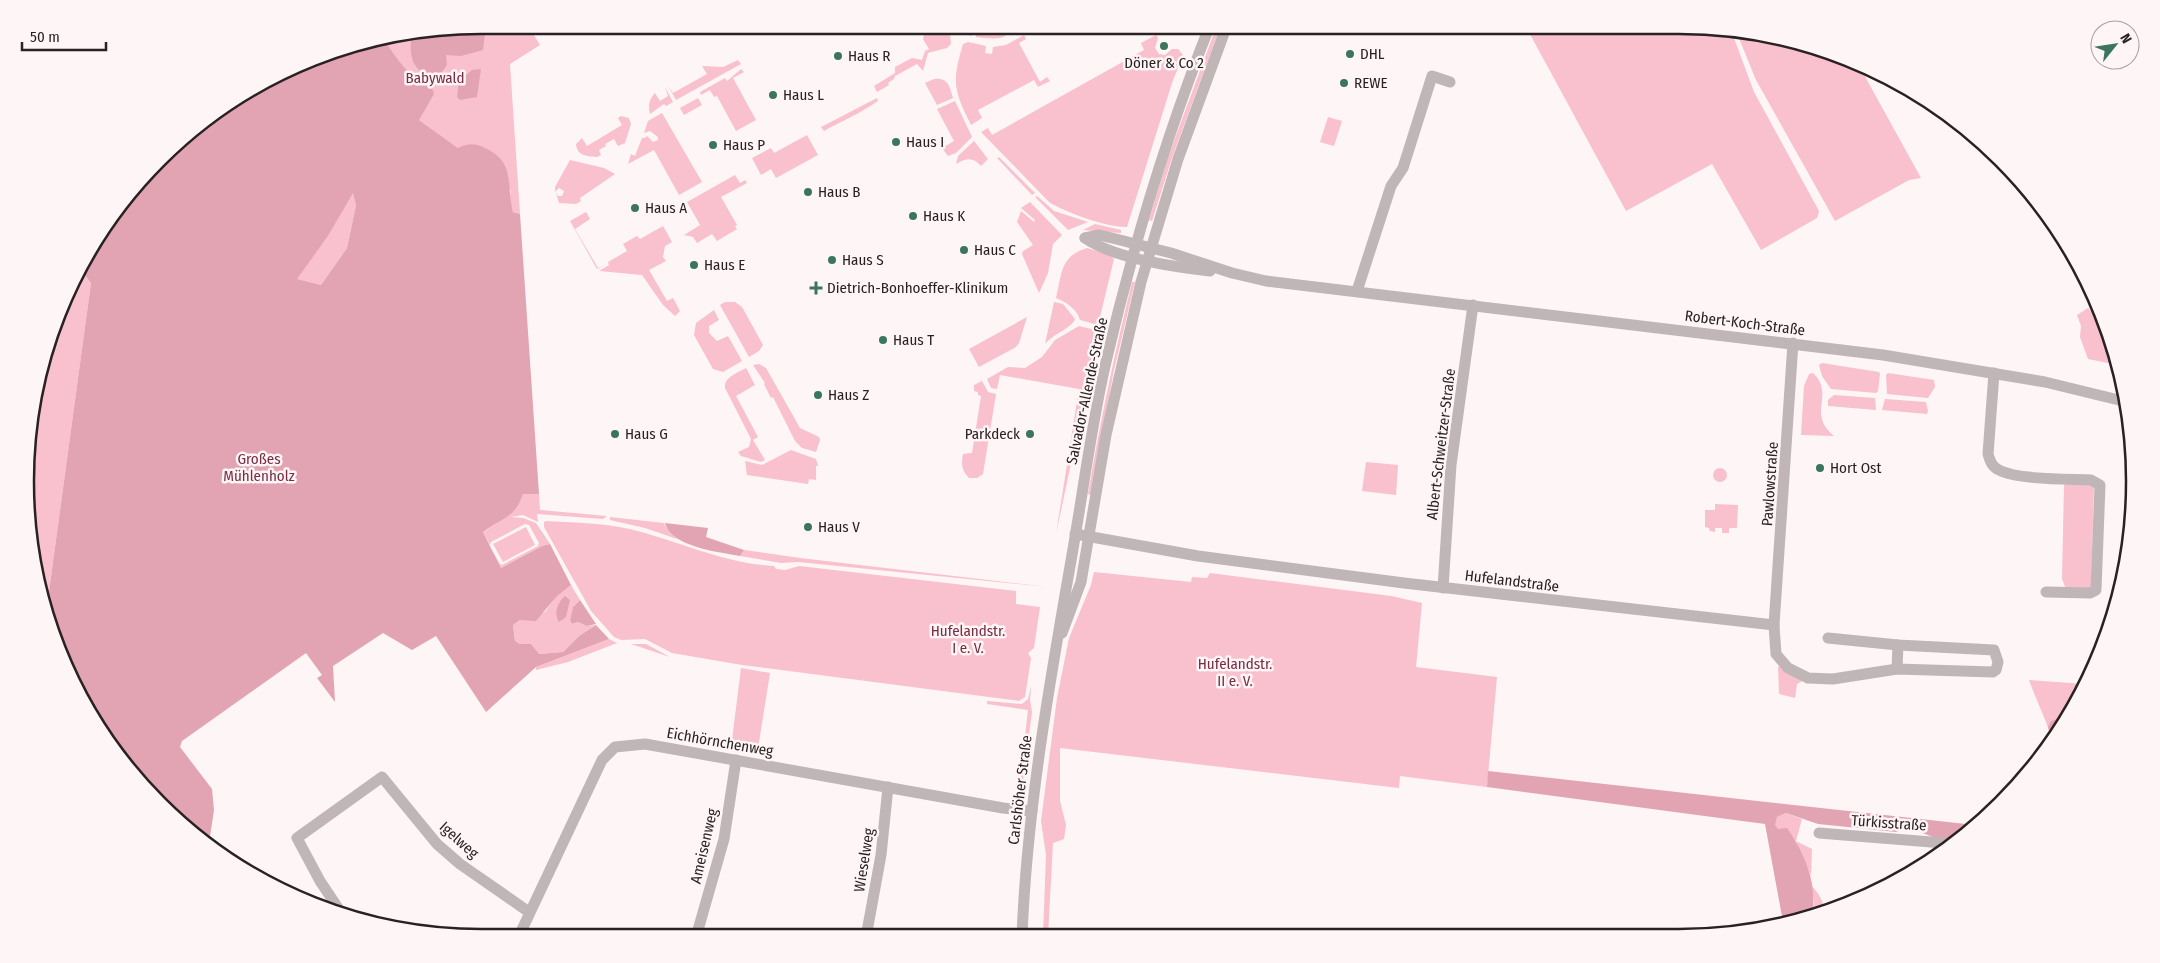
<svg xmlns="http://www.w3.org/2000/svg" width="2160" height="963" font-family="'Fira Sans Condensed',sans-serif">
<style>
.green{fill:#f9c0cd}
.forest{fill:#e2a4b2;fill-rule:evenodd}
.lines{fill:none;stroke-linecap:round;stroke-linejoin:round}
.minor{stroke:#c0b6b8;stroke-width:11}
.poi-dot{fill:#3b755e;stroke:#fef5f6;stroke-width:2}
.labels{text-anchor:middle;stroke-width:5;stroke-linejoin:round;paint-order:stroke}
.poi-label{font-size:15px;fill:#292123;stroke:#fef5f6;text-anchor:start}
.park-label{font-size:15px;fill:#772d44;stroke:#fef5f6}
.street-label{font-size:15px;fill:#292123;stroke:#fef5f6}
.rim{fill:none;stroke:#292123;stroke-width:2.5}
</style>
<rect width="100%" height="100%" fill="#fef5f6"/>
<g class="green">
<path d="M481 25H528L540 45 510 64 520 214 513 212 509 199 511 191 458 148 419 120 335 49Z"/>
<path d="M937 25H949L951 44 947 48 928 53 923 71 917 64 895 76 894 79 888 83 889 85 877 92 874 86 895 73V67L912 58 922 60 925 51 929 49 923 39 925 30 935 33Z"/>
<path d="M958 25H982L971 36 959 31Z"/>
<path d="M986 25H1012V26C1007 43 991 38 976 37V35Z"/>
<path d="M1147 25H1169L1152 34Z"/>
<path d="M1217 25H1221L1172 158 1152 221 1149 220 1168 157Z"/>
<path d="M1525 25H1679L1731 30 1754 92 1819 211 1817 218 1761 250 1712 164 1626 211Z"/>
<path d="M1736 31 1767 34 1857 62 1921 178 1909 180 1835 221 1756 80Z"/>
<path d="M1024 35 1026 39 1019 43 1040 82 1047 77 1050 81 1038 87 1034 80 978 110 982 118 971 125C953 89 952 82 963 44L968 42 986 46 985 53 992 54 993 47 1006 45Z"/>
<path d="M1156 35 1158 38 1155 48 1159 54 1165 55 1172 49H1178L1183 55 1172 83 1127 227C1109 228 1064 212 1049 202L981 132 988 128 992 135 1144 50 1141 43Z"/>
<path d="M738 60 741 64 676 100 668 86 673 93 707 74 702 66 723 67Z"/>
<path d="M741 69 744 72 733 78 756 120 736 131 717 96 714 97 710 90 701 95 700 92 725 78 727 81Z"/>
<path d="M934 79C948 77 950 87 953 98L937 105 925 83Z"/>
<path d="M665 87 673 102 666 106 664 104 650 114C648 106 649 99 655 93L660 101 668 96Z"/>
<path d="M698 98 702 105 684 115 680 108Z"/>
<path d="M877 98 878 101C861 113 842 121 824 131L821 127Z"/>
<path d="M955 101 972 137 956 153 948 156 942 148 954 141 937 109Z"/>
<path d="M662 113 702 182 679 195 654 150 628 164 631 154 635 156 642 138H645L647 136 653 142 658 140V137L650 131 644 133 648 121Z"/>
<path d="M621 116 629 118 631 124 625 143 618 146 614 139 605 144 606 146 599 150 601 155 597 157C587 156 577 156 576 144L582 138 587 146 622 125 618 118Z"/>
<path d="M1328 117 1342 121 1334 146 1320 142Z"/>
<path d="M807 135 818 155 776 178 771 169 761 175 752 158 771 148 774 153Z"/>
<path d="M974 141 988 159 981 166C973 157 966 158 956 164L958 156Z"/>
<path d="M999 157 1035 193 1032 195 997 158Z"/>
<path d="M570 160 604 168 615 174 580 198 581 201 576 204 559 203 556 193 558 196H562L564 191 559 188 555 192V187Z"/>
<path d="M735 175 740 183 745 180 747 183 721 197 737 225 735 226 737 229 717 241 712 234 697 243 693 237 684 235 700 225 687 202Z"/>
<path d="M353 192 356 205 347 248 321 285 296 279 328 236Z"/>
<path d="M1037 196 1054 211 1088 222 1068 230 1035 197Z"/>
<path d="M1030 202 1062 235 1053 244 1048 273 1039 293 1022 254 1023 251 1033 245 1017 222 1021 211 1034 222 1035 220 1021 208Z"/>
<path d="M586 212 590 219 575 229 598 268 607 264 597 269 570 221Z"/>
<path d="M1095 224 1121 230V233L1083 230Z"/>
<path d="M663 226 672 242 665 246 663 257 666 261 649 270 667 301 673 298 680 311 675 316 663 305 642 275 599 271 609 265 608 262 627 251 623 244 637 236 640 239Z"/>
<path d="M1087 248 1110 255 1114 259 1098 325 1080 320C1077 309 1066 302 1056 298 1062 274 1060 256 1087 248Z"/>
<path d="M80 269 91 283 47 606 34 570 25 481 34 393Z"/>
<path d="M1132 282H1135L1114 370 1091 495 1088 494C1100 422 1115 352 1132 282Z"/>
<path d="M725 302H735L742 307 763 345 759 351 749 357 720 305Z"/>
<path d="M1054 302 1063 304 1075 319C1072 328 1053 334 1045 344Z"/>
<path d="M2088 308 2100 323 2104 320 2118 365 2088 359 2080 337 2081 326 2077 315Z"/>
<path d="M714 310 719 320 709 326V333L717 341 728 336 742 361 723 372 713 369 694 335 696 323Z"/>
<path d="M1027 317 1019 343 1016 347 979 367 969 349Z"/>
<path d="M1079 326 1099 331 1056 534 1079 389 1000 375 997 389 991 388 987 379 1008 367 1025 368 1042 357 1055 340Z"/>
<path d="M1822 363 1879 372 1880 374 1878 391 1876 393 1831 389 1822 376 1819 365Z"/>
<path d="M759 364 766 368 800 428 819 437 820 440 816 452 802 448 795 441 773 397 771 398 764 384 765 383 753 365Z"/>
<path d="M746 368 755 385 736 396 758 437 753 440 765 460 761 462 741 456 738 452 749 447 751 439 725 388C724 377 737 373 746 368Z"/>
<path d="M1813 373C1836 395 1806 413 1834 436L1801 435 1804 386 1809 374Z"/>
<path d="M1888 373 1934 380 1935 387 1928 398 1887 394 1886 375Z"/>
<path d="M982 381 988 392 996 394 983 474 977 478H969C962 471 961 464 963 454L972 453 981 396 978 395V392L974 391V385Z"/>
<path d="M1834 395 1875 398 1876 410 1828 406V400Z"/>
<path d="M1885 399 1926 402 1928 411 1927 414 1882 410Z"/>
<path d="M791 450 816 459 818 466H816V480L809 479 808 484 747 475 745 461 762 465Z"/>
<path d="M1366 462 1398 465 1396 495 1362 491Z"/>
<circle cx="1720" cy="475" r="7"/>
<path d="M2067 482 2083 483 2094 487 2091 588 2066 589 2062 579 2064 485Z"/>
<path d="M523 494H539L540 510 607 516 603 519 537 514 538 522 523 515 511 517 523 518 536 523 550 544 542 546 501 568 492 550 500 564 502 565 538 546 539 543 529 525 525 524 491 542 490 545 483 532C500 520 516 516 523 494Z"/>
<path d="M1715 504 1738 505 1737 528H1729V533H1722V528H1715V532L1710 531 1709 528 1705 527V510H1715Z"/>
<path d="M610 517 664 523 666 527 677 539 645 528 610 520Z"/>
<path d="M546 521C579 523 613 523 645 533 687 545 729 564 774 566L776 569 785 570 799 566 1016 591V604L1040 607 1034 648 1028 653 1031 658 1025 697 1019 701 742 665 672 653 645 639 621 640 614 637 591 611 544 527V522Z"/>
<path d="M526 527 535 545 503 562 493 544Z"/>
<path d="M744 550 800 558 1049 587 798 562 781 563 740 556Z"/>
<path d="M1094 572 1191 582 1192 577 1207 578 1210 573 1391 596 1422 603 1416 667 1497 677 1487 787 1400 776 1399 788 1060 748V801L1066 825 1064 839 1053 843 1048 936H1043L1046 855 1041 821 1057 698 1069 638 1091 585Z"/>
<path d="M571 585 580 600 573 607 570 620 572 624 578 622 587 626 596 625 579 636 563 652 538 654 531 644H520L515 641 513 625 520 620 545 612 557 595Z"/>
<path d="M609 639 617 643 568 662 536 670V667Z"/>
<path d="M631 644H646L670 657Z"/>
<path d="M1780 666 1804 680 1797 684 1795 698 1779 694 1778 667Z"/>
<path d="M741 668 770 673 757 755 733 751 731 748Z"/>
<path d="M2029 680 2084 684 2052 740C2046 719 2036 700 2029 680Z"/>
<path d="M1031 686 1030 700 1032 712 1022 789 1019 795 1015 799 1019 790 1028 710 987 704V701L1022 704 1028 699Z"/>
<path d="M1786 813 1802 819 1796 841 1812 849 1811 876 1796 841 1778 830 1774 825 1777 817Z"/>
<path d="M1812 886C1819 894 1823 900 1824 911L1812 914 1814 903Z"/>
</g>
<g class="forest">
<path d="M486 25 483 50 461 56 446 55 447 65 441 73 429 78C411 66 410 57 411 37L448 35 454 30Z"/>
<path d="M385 41C401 65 408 75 433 90L434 94 419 120 458 148C468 143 475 143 485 148 516 162 506 185 513 212L520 214 539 494H523C516 517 501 519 483 532L501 568 542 546 550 544 571 585 557 596 536 621 520 620 513 625 515 641 520 644H531L539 654 563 652 579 636 596 625 609 639 536 667 486 712 436 636 412 650 383 633 333 666 335 702 317 678 322 675 306 653 182 741 180 747 212 789 214 810 209 843 181 825 86 709 47 606 91 283 80 269 86 253 181 138 253 86 334 49ZM353 193 356 205 347 248 321 285 297 279 328 236Z"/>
<path d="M481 69 477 97 460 100 457 97 459 81 472 70Z"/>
<path d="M665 523 708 528 706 537 744 550 740 556C719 552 671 547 665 523Z"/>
<path d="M565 596 570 600 566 617 559 622C553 613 558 602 565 596Z"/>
<path d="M580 600 596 624 587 626 578 622 572 624 570 620 573 607Z"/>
<path d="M2065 717 2052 740 2048 727 2051 721Z"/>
<path d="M1488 771 1975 825 1961 839 1935 838 1908 827 1896 832 1818 824 1786 813 1777 817 1775 825 1778 829 1787 828C1804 852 1818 884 1812 914L1783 922 1765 824 1487 787Z"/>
</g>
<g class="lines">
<g class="minor">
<path d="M2056 226 2064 244 2076 262"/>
<path d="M1085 238 1099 235 1116 239 1171 253 1232 273 1266 281 1883 355 2045 382 2127 402"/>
<path d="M1085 238C1115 259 1174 267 1210 271"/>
<path d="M1357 291 1391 186 1403 168 1432 76 1450 82"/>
<path d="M1793 343 1774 625 1776 654 1788 668 1808 678 1833 679 1897 669 1993 672 1996 670 1998 662 1994 650 1898 645 1828 638"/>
<path d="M1994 373 1988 454C1990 461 1992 467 1999 470 2018 480 2068 479 2091 480L2100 485 2096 590 2090 593 2046 592"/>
<path d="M1075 534 1198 556 1404 583 1774 625"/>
<path d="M1443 588 1451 465 1473 305"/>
<path d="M1062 633 1081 582 1106 435 1141 282 1178 159 1227 25"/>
<path d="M1897 669 1898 645"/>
<path d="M1819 833 1956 844"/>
<path d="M342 914 320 881 297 838 382 777 437 844 460 864 529 912"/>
<path d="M1022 936C1027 808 1050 681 1072 555 1083 492 1091 428 1105 366 1132 249 1166 136 1210 25"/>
<path d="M696 937 724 839 736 760"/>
<path d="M866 937 881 855 888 787"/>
<path d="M518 938 602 760 615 747 645 744 1003 808 1032 811"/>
</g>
</g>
<g class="poi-dot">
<circle cx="1164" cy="46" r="5"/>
<circle cx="1350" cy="54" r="5"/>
<circle cx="838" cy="56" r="5"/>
<circle cx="1344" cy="83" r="5"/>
<circle cx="773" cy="95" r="5"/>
<circle cx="896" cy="142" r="5"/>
<circle cx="713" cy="145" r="5"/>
<circle cx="808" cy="192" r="5"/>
<circle cx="635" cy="208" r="5"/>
<circle cx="913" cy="216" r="5"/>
<circle cx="964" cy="250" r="5"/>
<circle cx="832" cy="260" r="5"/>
<circle cx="694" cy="265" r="5"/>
<path d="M813.5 280.5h5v5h5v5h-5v5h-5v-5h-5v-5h5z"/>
<circle cx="883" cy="340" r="5"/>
<circle cx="818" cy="395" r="5"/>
<circle cx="615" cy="434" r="5"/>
<circle cx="1030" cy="434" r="5"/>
<circle cx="1820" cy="468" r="5"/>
<circle cx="808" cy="527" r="5"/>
</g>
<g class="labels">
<g class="poi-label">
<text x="1360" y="59">DHL</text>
<text x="848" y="61">Haus R</text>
<text x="1164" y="68" text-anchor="middle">Döner &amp; Co 2</text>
<text x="1354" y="88">REWE</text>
<text x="783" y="100">Haus L</text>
<text x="906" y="147">Haus I</text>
<text x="723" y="150">Haus P</text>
<text x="818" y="197">Haus B</text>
<text x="645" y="213">Haus A</text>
<text x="923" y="221">Haus K</text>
<text x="974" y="255">Haus C</text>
<text x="842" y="265">Haus S</text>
<text x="704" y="270">Haus E</text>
<text x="827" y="293">Dietrich-Bonhoeffer-Klinikum</text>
<text x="893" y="345">Haus T</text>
<text x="828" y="400">Haus Z</text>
<text x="625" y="439">Haus G</text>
<text x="1020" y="439" text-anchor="end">Parkdeck</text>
<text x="1830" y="473">Hort Ost</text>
<text x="818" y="532">Haus V</text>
</g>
<g class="park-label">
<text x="435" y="83">Babywald</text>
<text x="259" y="464">Großes<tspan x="259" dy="17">Mühlenholz</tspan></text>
<text x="968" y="636">Hufelandstr.<tspan x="968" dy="17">I e. V.</tspan></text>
<text x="1235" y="669">Hufelandstr.<tspan x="1235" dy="17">II e. V.</tspan></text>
</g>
<g class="street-label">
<text transform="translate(1745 323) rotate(7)" y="5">Robert-Koch-Straße</text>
<text transform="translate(1087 391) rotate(-78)" y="5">Salvador-Allende-Straße</text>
<text transform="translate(1441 444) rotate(-83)" y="5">Albert-Schweitzer-Straße</text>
<text transform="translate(1770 484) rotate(-86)" y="5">Pawlowstraße</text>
<text transform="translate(1512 581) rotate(7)" y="5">Hufelandstraße</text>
<text transform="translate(720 742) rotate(10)" y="5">Eichhörnchenweg</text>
<text transform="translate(1020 790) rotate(-83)" y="5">Carlshöher Straße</text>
<text transform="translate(1889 823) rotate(4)" y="5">Türkisstraße</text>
<text transform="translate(459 840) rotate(42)" y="5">Igelweg</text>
<text transform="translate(704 846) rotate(-77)" y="5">Ameisenweg</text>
<text transform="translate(864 860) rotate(-81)" y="5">Wieselweg</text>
</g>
</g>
<path d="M0 0H2160V963H0ZM481 34H1679A447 447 0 0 1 2126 481V482A447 447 0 0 1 1679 929H481A447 447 0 0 1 34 482V481A447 447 0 0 1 481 34Z" fill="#fef5f6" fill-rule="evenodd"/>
<path class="rim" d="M481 34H1679A447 447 0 0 1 2126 481V482A447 447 0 0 1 1679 929H481A447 447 0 0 1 34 482V481A447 447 0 0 1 481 34Z"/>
<g transform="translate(2115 45) rotate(60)"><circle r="24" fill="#fef5f6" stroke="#a9a0a2"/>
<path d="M0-4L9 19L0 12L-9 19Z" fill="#3b755e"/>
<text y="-8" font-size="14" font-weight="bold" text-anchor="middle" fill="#292123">N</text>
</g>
<path d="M22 42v8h84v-8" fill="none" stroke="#292123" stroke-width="2.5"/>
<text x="30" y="42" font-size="15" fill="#292123" stroke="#fef5f6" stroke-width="4" paint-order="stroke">50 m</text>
</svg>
